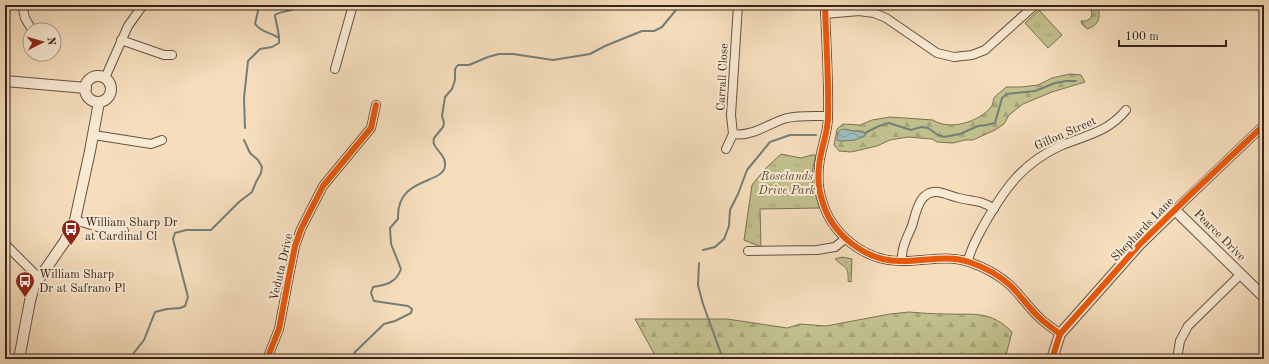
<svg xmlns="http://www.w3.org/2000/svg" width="1269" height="364" font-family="'Old Standard TT',serif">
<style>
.grass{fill:url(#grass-tufts);stroke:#7b7254}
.forest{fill:url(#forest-firs);stroke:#7b7254;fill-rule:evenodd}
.garden{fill:url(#garden-dots);stroke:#7b7254}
.water{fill:url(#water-waves);stroke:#747f79}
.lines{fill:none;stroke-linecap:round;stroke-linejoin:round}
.stream{stroke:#747f79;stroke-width:2}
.minor-casing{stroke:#655244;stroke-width:10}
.tertiary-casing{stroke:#655244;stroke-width:12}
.minor{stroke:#f9ead4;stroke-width:8}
.tertiary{stroke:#f9ead4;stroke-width:10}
.cycleway-casing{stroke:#f9ead4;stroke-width:8}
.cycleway{stroke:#e8590c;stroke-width:6}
.labels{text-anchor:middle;stroke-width:4;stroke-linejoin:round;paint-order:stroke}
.street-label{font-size:12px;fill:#35241b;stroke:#f9ead4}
.park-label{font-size:12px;font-style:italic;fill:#584b38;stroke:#f9ead4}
.poi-label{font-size:12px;fill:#35241b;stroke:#f9ead4;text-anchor:start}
</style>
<defs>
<pattern id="grass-tufts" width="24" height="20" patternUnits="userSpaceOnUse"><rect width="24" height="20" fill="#c1c08d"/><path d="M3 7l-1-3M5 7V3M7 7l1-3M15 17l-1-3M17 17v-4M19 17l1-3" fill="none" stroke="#a6a579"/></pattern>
<pattern id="forest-firs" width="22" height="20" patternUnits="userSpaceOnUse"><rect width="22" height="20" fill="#c1c08d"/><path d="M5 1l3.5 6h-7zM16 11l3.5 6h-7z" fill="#a6a579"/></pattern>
<pattern id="garden-dots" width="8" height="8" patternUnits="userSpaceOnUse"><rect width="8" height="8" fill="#c1c08d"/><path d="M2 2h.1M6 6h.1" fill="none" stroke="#a6a579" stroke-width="1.8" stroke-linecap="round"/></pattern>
<pattern id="water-waves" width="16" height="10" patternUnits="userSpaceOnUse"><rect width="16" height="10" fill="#9ebbb8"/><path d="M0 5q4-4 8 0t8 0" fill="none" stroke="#829895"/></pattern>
</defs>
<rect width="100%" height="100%" fill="#f6debd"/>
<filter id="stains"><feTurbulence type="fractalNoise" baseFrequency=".005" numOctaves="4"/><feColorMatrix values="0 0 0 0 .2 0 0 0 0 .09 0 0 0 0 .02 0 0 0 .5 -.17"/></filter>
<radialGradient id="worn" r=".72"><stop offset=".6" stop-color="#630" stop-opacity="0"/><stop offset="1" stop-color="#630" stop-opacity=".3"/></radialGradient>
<g class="grass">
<path d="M1039 10 1062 35 1048 48 1025 23Z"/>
<path d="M781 154 801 158 812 155H816C809 181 812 183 820 208L760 209 761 247 744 240 752 185 765 169Z"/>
</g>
<g class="forest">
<path d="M1093 7 1097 8 1099 12C1100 21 1096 26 1087 29L1082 24 1081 21H1086L1091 18 1092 14 1091 9Z"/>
<path d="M1070 74 1081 75 1085 82 1052 92 1023 104 1009 115 1004 124 995 130 973 140H965L953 143 937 142 932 139 908 137 890 140 877 146 851 152 839 151 834 145 837 129 843 124 860 125 872 120 890 117 933 120C949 131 979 122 991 107 993 105 993 101 994 98 997 94 1002 91 1006 87H1021L1038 85 1052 78ZM846 129 852 131H863L855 140 840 141Z"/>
<path d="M909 312C921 313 934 314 946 314 974 315 990 310 1012 332L1005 359H657L635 319H727L787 328 800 324 826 326 890 314Z"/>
</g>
<path class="garden" d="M842 257 852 259 851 282 848 281C849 265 844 268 835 259Z"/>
<path class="water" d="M842 129 866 133 865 136 855 140 840 141 837 140 838 132Z"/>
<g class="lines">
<g class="stream">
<path d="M255 5 258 11 255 24C262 33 270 32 279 38"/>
<path d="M245 128 244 98 248 61 260 49 272 47 279 43C280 34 276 24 275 15 281 11 287 12 294 9L295 5"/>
<path d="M865 133 879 126 889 123 911 130 921 127 928 128 938 135 944 137 960 134 978 126 986 125 995 123 1002 98 1007 94 1035 91 1055 83 1066 81H1076"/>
<path d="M703 250 715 247 724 239 729 226 730 210 738 194 747 170 770 142 790 135H816"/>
<path d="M699 263 698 285 703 304 723 359"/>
<path d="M129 359 144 340 155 312 167 309 180 308 185 306 188 297 173 239 175 233 186 230H211L239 202 252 192 256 182 261 173 262 167 258 160 250 153 244 140"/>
<path d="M352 359 355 352 384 324 395 321 411 313 412 309 408 306 374 301 371 293 373 287C386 285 396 283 401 269L391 244 390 228 398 219C396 176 443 185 445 166 446 155 437 152 434 144 433 142 434 140 434 138L443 127 444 123 442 116 445 97 452 89 455 80V69L458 65H469L488 57 499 54H513L553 60 590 54 605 46 642 31H654L662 27 680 5"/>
</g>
<defs>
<g id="minor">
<path d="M22 5 25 18 32 30"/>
<path d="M825 5C826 42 829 80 828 117 828 134 820 150 819 167 818 177 819 191 822 200 831 234 865 261 900 261 922 262 947 254 969 262 984 267 999 275 1011 286 1022 297 1031 311 1043 321 1049 326 1055 330 1060 334"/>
<path d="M825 14 859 11 874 13 886 18 937 53 954 57 972 55 985 50 1035 5"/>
<path d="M121 40 164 55H172"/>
<path d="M335 69 353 5"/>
<path d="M105 78 128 26 143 5"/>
<path d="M733 134C753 137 769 123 787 118 800 115 815 116 828 116"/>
<path d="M94 135 151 144 162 140"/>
<path d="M726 149 733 134 731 115 738 5"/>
<path d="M1175 210 1264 125"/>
<path d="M75 220 104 229 124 231"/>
<path d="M5 244 40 279"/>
<path d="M748 251 817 250 835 247 845 239"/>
<path d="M902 261C901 248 907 238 912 226 916 213 919 190 938 192 945 193 951 196 959 198 974 202 979 199 994 209"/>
<path d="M968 261C971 247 978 236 985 223 1005 188 1023 163 1060 146 1086 135 1107 133 1126 110"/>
<path d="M267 359 279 329 289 276 295 246 301 229 323 186 371 128 376 105"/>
<path d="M1177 359 1180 341 1188 326 1241 274"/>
</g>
<g id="tertiary">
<circle cx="98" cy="89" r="13"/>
<path d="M5 81 86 88"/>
<path d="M19 359 30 301 34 286 65 241 75 220 90 151 99 102"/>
<path d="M1052 359 1060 334 1140 244 1175 210 1264 297"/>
</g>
</defs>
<use href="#minor" class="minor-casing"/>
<use href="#tertiary" class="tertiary-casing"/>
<use href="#minor" class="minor"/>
<use href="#tertiary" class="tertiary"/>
<defs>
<g id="cycleway">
<path d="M825 5C826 42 829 80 828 117 828 134 820 150 819 167 818 177 819 191 822 200 831 234 865 261 900 261 922 262 947 254 969 262 984 267 999 275 1011 286 1022 297 1031 311 1043 321 1049 326 1055 330 1060 334"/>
<path d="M267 359 279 329 289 276 295 246 301 229 323 186 371 128 376 105"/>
<path d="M1052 359 1060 334 1140 244 1190 195 1264 125"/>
</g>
</defs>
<use href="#cycleway" class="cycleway-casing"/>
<use href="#cycleway" class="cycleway"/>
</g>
<defs>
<symbol id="bus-pin" viewBox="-11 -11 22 30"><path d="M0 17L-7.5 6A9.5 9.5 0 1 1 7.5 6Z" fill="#8f2418" stroke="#f9ead4"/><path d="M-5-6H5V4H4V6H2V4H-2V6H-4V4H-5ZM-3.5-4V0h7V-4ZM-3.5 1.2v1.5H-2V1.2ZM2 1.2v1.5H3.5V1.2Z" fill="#fff"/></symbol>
</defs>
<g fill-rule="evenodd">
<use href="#bus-pin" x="60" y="218" width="22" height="30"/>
<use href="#bus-pin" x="14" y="270" width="22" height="30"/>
</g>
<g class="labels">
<g class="street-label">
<text transform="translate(722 77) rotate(-87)" y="4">Carrall Close</text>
<text transform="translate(1065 133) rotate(-24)" y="4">Gillon Street</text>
<text transform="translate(1142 229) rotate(-46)" y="4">Shephards Lane</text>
<text transform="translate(1220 235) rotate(45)" y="4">Pearce Drive</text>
<text transform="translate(281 267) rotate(-77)" y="4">Veduta Drive</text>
</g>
<g class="park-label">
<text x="787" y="180">Roselands<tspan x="787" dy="14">Drive Park</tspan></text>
</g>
<g class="poi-label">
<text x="85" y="226">William Sharp Dr<tspan x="85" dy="14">at Cardinal Cl</tspan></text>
<text x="39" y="278">William Sharp<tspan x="39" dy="14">Dr at Safrano Pl</tspan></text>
</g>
</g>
<rect width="1269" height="364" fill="none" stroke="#f6debd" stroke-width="20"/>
<rect x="6" y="6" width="1257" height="352" fill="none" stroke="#35241b" stroke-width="2"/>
<rect x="10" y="10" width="1249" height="344" fill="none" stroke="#35241b"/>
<g transform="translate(42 42) rotate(84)"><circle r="19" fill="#f9ead4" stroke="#ab9b8a"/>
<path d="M0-3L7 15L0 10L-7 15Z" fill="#8f2418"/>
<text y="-6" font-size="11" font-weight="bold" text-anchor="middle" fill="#35241b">N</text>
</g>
<path d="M1119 40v6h107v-6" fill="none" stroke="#35241b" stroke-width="2"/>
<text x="1125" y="40" font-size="12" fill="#35241b" stroke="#f9ead4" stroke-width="3" paint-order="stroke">100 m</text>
<rect width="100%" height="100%" filter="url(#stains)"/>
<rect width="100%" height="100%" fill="url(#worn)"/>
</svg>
